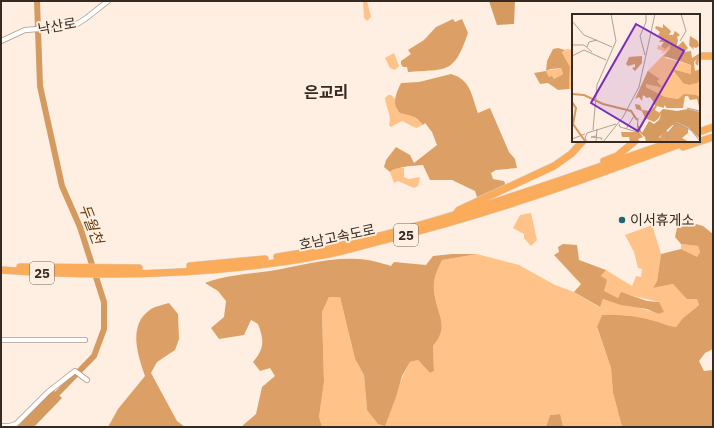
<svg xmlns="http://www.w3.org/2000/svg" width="714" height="428" font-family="'IBM Plex Sans','Noto Sans KR',sans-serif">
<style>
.green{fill:#ffc288}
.forest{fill:#dca066;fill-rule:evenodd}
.water{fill:#d59a5f}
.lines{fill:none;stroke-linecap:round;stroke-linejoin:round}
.river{stroke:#d59a5f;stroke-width:6}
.minor-casing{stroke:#b09883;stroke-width:6}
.highway-casing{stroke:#d7d5d3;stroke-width:8}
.minor{stroke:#fff;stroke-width:4.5}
.highway{stroke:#fbac5b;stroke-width:7}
.poi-dot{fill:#1f6675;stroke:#ffefe2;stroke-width:1.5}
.labels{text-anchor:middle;stroke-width:4;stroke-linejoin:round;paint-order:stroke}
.shield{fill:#ffefe2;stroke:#72665c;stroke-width:1}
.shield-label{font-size:13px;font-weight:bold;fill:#352b22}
.street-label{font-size:14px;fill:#352b22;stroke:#ffefe2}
.poi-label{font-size:14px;fill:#352b22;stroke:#ffefe2;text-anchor:start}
.water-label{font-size:15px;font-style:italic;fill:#643c0f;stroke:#ffefe2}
.quarter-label{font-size:16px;font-weight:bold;fill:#352b22;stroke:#ffefe2}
.inset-river{fill:none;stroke:#d59a5f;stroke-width:2}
.inset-road{fill:none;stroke:#aea195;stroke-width:1}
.view{fill:#7b2cbf;fill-opacity:0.15;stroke:#7b2cbf;stroke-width:2}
.inset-edge{fill:none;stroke:#352b22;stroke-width:2}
</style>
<rect width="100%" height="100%" fill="#ffefe2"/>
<g class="green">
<path d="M363 1H367L371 17 367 21 364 18Z"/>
<path d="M567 49 573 50V89H569L570 67 562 51Z"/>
<path d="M394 53 399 66 395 70 390 68 385 58Z"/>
<path d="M561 68 563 74 554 79 549 77 546 71Z"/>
<path d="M388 95H391L395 99 397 110C408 113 416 116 423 125L416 128 402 121 391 127 389 125C392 116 386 108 385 98Z"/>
<path d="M398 167 404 168V177L409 179 420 177 418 186 414 188 398 181 394 183 390 172Z"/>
<path d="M531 213 537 240 531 246 524 238V234L513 228 520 215Z"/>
<path d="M652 225 661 254 657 281 653 288 673 284 687 298 697 299 699 305 683 318 676 327C668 326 663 323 655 321 638 316 619 314 602 315L597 328 611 368 613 393 622 427H563L559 414 550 415 546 427H322L319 417 324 382 322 312 329 297H340L355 359 364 375 367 410 373 416 388 414C396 397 400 379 410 362L418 360 430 373 434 371 433 346C451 325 436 313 434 290 433 279 437 270 441 260L477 254 519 265 555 285 574 292 599 307 603 299C621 305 640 306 658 314L659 302 621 293 618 298 603 291 601 276 606 270 632 286 636 276 641 277 642 269 638 268 634 252 625 235Z"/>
<path d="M681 244 698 246 700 252 697 258 681 249Z"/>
</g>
<g class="forest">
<path d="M453 19 455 22 462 19 468 33C454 74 448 69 408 72L407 67H403L401 64V61L411 54 408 50 424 40 436 27Z"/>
<path d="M558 48 565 50 562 52 570 67 569 89 558 90 548 83 540 84 534 73 546 71 547 61 553 49ZM561 68 563 74 554 79 552 76 549 77 546 71 551 69Z"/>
<path d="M451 74C471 80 471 94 478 113L490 108 509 152 515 159 517 168 496 170 491 173 493 179 504 181 507 189 478 200 475 191 452 180H430L423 165C414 166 396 166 390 172L384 167 386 160 396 147 410 155 414 163 437 145 432 132 425 123 423 125C415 115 412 116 400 113 391 104 396 94 401 83L419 82Z"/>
<path d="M685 221 703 226 713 234V349L705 353 699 361 704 371 713 370V427H622L613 393 611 368 597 327 602 315C620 314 638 316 655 321 663 323 668 326 676 327L683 318 699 305 697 299H687L673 284 653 288 657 281 661 254 681 249 697 257 700 252 698 246 681 244 675 237 677 228Z"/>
<path d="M563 244 577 245 579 260 606 270 601 276 607 280 604 291 618 298 621 292 647 301 659 302 664 312 658 314 647 309 621 305 603 299 600 307 574 292 581 284 554 255 559 252 558 247Z"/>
<path d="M452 254H477L442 260C437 270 433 279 434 290 436 314 451 325 433 346L434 371 430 373 418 360 410 362 402 376 396 397 385 426 378 424 367 410 364 375 355 359 340 297H329L322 312 324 382 319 417 322 427H241L256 414 262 387 275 376 270 368 260 371 253 362C265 348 264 340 258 324L251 320 244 335 219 339 211 328 224 317 226 301 218 291 205 283C226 275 248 274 270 271 299 266 329 257 358 259 369 259 381 263 391 266L394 262 426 265 433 256Z"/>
<path d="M169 303 178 314 179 339 175 350 157 362 151 373 177 421 185 427H108L118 409 145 376C138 355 127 325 151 309 156 306 163 305 169 303Z"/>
<path d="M560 414 563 427H546L550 415Z"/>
</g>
<g class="water">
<path d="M489 1H515L514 24 497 25Z"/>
<path d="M53 390 62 398 34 427H17Z"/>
</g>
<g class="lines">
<path class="river" d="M37 1 40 86 62 186 80 227 104 302V329L94 356 52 399"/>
<defs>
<g id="minor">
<path d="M1 41 25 30 51 28 77 24 85 19 108 1"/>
<path d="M1 340H85"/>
<path d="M1 426H10L16 424 48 392 75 371 87 380"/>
</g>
<g id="highway">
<path d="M699 56H713"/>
<path d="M699 132 713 127"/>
<path d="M683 147 713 137"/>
<path d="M604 161 617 156 635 141"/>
<path d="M455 215 459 210 554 166 571 154 583 141"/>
<path d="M277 257C376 242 470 211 564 179 601 166 637 154 674 141"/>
<path d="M190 266 265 259"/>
<path d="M20 267 139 268"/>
<path d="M1 270C110 278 222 275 329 254 349 250 368 244 388 239 490 214 589 178 688 141"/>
</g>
</defs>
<use href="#minor" class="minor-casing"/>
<use href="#highway" class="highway-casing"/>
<use href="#minor" class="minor"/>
<use href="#highway" class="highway"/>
</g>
<circle class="poi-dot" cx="622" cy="220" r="4"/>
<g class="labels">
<g class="shield">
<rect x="394" y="224" width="24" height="22" rx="3"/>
<rect x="30" y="262" width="24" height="22" rx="3"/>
</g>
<g class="shield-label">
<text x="406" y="240">25</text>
<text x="42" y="278">25</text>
</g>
<g class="street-label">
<text transform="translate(57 26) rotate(-10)" y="5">낙산로</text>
<text transform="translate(337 237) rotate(-12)" y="5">호남고속도로</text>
</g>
<g class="poi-label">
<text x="630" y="225">이서휴게소</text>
</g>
<g class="water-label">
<text transform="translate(91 224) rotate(69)" y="5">두월천</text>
</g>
<g class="quarter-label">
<text x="326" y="98">은교리</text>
</g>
</g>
<g transform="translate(572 14)">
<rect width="128" height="128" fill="#ffefe2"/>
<path d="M86 31 93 34 98 31V35L93 44 119 51V60L100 55 109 67 117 71 128 66V83L115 81 106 85 93 83 74 73V70L91 74 85 67 88 65 76 57 96 36 88 40 91 37 85 35Z" fill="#ffc288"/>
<path d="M91 10 99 17 97 21H101L103 17 108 21 105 23 106 26 104 34 111 27 116 34 112 38 119 37 120 44 128 39 126 52 123 49 125 45 122 48 123 57 128 55V66L125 69 117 71 111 69 100 55 119 60V51L92 42 98 35V31L93 35 89 32 92 28H87L90 24 86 21 88 18 83 14 84 12 91 14ZM118 22 126 27 127 32 124 34 121 33 122 36 117 31ZM70 42V49L63 57 60 54 63 53V50L56 52 54 50 57 43ZM78 52 76 57 88 65 85 67 91 74 74 70V73L93 83 106 85 112 80 124 81 128 83V96L125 85 118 86 116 82H113L111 94H95L92 91V94L85 92 83 96 89 100 86 105 82 108 73 104 70 97 64 95 63 90 68 91 70 96 77 97 83 92 81 87 78 83 75 84 71 81 70 87 67 83 63 85ZM104 108 116 114V119L110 124 117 128H90L87 125 93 115 96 118 102 111H99ZM49 118H67L71 123 66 125 68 128H58L57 123H50Z" fill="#dca066"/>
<path d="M91 95 105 97 116 95 128 98V125L117 114 104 108 87 123 90 128H74L73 123 67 118 65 108 70 119 77 107 82 110 87 106 89 100 87 99Z" fill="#d59a5f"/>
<path class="inset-river" d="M0 80 12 81 31 90 59 97 65 106M0 88 4 94 1 110 13 127"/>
<path class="inset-road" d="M0 7 12 21 40 33M108 27 114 17 109 0M0 31H12L20 38M15 33 17 28 25 26M73 41 68 22 74 8V0M0 42 12 36 34 46M115 94 128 97M47 110 48 113 65 118 66 104M54 115 62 102M21 116 25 71 44 27 39 0M24 122 19 123 30 124 29 126M0 125 13 120M15 128 13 124 15 119 44 110M24 128 25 115M31 128 51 103 67 73 83 0M96 128 95 121 104 109 119 116 128 127"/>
<path class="view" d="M64 10 112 37 66 117 19 89Z"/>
<rect width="128" height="128" class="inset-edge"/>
</g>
<rect width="714" height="428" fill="none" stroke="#352b22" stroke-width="4"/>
</svg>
